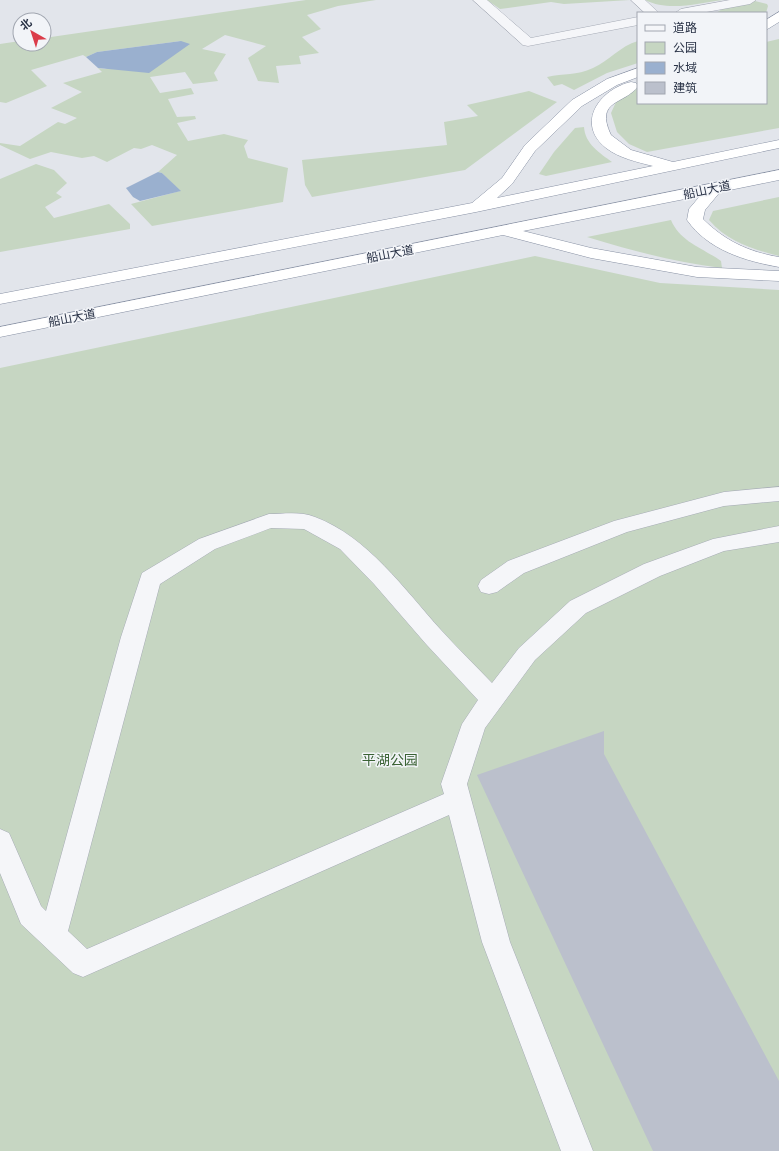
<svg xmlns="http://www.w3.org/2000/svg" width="779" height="1151" font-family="Ubuntu,'Noto Sans SC',sans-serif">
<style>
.green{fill:#c6d6c2}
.water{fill:#9ab0cf}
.building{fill:#bbc0cc}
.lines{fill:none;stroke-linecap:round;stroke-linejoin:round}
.minor-casing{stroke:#a6abb6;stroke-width:1}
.highway-casing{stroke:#8891a4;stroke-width:1}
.minor{fill:#f5f6f9;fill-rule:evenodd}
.highway{fill:#fff;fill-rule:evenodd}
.labels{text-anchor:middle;stroke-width:3;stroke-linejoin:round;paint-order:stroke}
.far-street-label{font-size:12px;fill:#283145;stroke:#f2f4f8}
.park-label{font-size:14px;fill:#3a6234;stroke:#f2f4f8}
</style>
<rect width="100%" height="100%" fill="#e2e5eb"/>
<g class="green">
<path d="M306 0H376L338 6 307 15 321 29 302 37 319 53 299 56 301 64 276 66 279 83 258 81 248 58 266 46 225 35 202 49 226 54 214 73 218 81 193 84 185 72 150 77 160 93 191 88 194 94 168 99 177 117 195 116 196 119 177 123 188 141 224 134 248 140 244 146 248 158 288 168 283 202 152 226 131 204 180 191 162 173 158 172 177 155 152 145 141 149 134 148 107 162 94 156 82 158 51 152 30 159 0 145V143L20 146 58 122 65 124 77 118 51 108 82 92 63 83 102 72 98 68 105 69 181 41 97 52 86 57 83 55 31 70 47 86 6 103 0 102V44L20 41V44H44V38Z"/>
<path d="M487 0H630L564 4 551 2 500 9Z"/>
<path d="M645 0H723C698 3 669 12 645 0Z"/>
<path d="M755 1 767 4 768 6 766 13H716L725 7Z"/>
<path d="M779 39V128L647 152 629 144 617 132 611 113 616 102 638 88V103H766V42Z"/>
<path d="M638 41V63L607 73 574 90 562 84 554 86 547 77C564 73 576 76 593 68 609 61 620 46 638 41Z"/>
<path d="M529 91 557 102 465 170 312 197 305 185 302 160 447 145 444 122 478 116 467 105Z"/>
<path d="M584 127C585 144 600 153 612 162L546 176 539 174 554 152 575 128Z"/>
<path d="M36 164 54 170 67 183 56 193 62 197 45 207 54 218 109 204 130 224V229L0 252V179Z"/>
<path d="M779 197V256C752 249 728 242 709 220L713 211Z"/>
<path d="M671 220C680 242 703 248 721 261L722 268C674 262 633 251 587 237Z"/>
<path d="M535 256 660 283 779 290V1151H0V368Z"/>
</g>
<g class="water">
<path d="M181 41 190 44 149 73 98 68 86 57 97 52Z"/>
<path d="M158 172 162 173 181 191 140 201 133 197 126 188Z"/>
</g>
<path class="building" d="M604 731V754L779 1081V1151H653L477 775Z"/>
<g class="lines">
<defs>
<g id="minor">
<path d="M473 0H487L531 38 638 17V25L528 46 523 45Z"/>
<path d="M631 0H645L659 13H645Z"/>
<path d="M730 0H756L750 4 701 13H675L681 9Z"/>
<path d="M779 487V501L724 506 627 532 524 573 497 592 489 594 481 592 478 586 481 580 508 561 614 521 724 492Z"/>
<path d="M269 514C283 514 301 511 315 517 368 537 404 589 441 630 457 648 475 665 492 683L519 648 570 601 644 564 713 539 779 526V542L724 551 660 576 586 613 535 660 485 728 467 784 510 942 593 1151H561L482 942 449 815 83 977 73 973 21 924 0 873V829L9 833 41 906 46 911 121 637 142 573 199 539ZM271 528 304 529 340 549 374 584 426 644 478 700 462 724 441 784 444 794 87 949 68 931 160 584 215 549Z"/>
</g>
<g id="highway">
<path d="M779 12V22L766 30V20Z"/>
<path d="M638 68V77L617 85 582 106 535 151 512 184 497 198 653 166C637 162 619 158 606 148 575 123 600 89 631 82L636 83 638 86C625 105 594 99 611 135L631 150 673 162 779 140V148L476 212 0 304V294L472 203 502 178 525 145 572 100 607 79Z"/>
<path d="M779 170V180L720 192 705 210 703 219C725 241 749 252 779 257V267C745 261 708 250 687 220L689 209 700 196 523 231 591 248 697 267 779 271V281L697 277 591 258 503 235 0 337V327Z"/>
</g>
</defs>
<use href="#minor" class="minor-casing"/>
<use href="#highway" class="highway-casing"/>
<use href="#minor" class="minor"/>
<use href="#highway" class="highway"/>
</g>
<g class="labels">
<g class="far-street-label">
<text transform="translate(707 190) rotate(-12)" y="4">船山大道</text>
<text transform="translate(390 254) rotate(-11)" y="4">船山大道</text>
<text transform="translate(72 318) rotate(-11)" y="4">船山大道</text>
</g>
<g class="park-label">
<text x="390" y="765">平湖公园</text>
</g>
</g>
<rect x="637" y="12" width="130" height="92" fill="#f2f4f8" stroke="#a1a6b0"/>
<rect x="645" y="25" width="20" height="6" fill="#f5f6f9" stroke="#a1a6b0"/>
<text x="673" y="32" font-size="12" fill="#283145">道路</text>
<rect x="645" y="42" width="20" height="12" fill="#c6d6c2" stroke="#a1a6b0"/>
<text x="673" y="52" font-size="12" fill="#283145">公园</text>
<rect x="645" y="62" width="20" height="12" fill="#9ab0cf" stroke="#a1a6b0"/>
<text x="673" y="72" font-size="12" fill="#283145">水域</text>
<rect x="645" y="82" width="20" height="12" fill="#bbc0cc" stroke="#a1a6b0"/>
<text x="673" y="92" font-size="12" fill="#283145">建筑</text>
<g transform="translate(32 32) rotate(321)"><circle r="19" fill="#f2f4f8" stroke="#a1a6b0"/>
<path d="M0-3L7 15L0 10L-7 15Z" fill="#db3c4a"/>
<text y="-6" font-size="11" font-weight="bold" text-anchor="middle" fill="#283145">北</text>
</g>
</svg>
